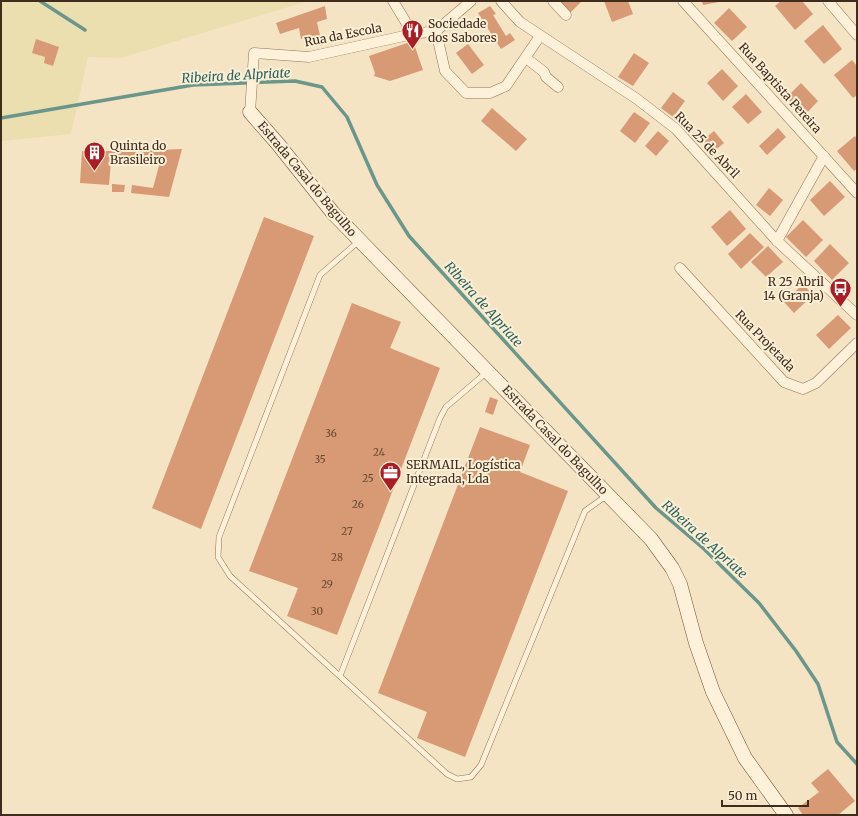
<svg xmlns="http://www.w3.org/2000/svg" width="858" height="816" font-family="Merriweather,serif">
<style>
.farmland{fill:#ebdfb0}
.lines{fill:none;stroke-linecap:round;stroke-linejoin:round}
.stream{stroke:#6b968a;stroke-width:3.5}
.building{fill:#d79a75}
.lane-casing{stroke:#927457;stroke-width:6}
.street-casing{stroke:#927457;stroke-width:11}
.secondary-casing{stroke:#74553a;stroke-width:15}
.lane{stroke:#fdf1d9;stroke-width:5}
.street{stroke:#fdf1d9;stroke-width:10}
.secondary{stroke:#fdf1d9;stroke-width:14}
.labels{text-anchor:middle;stroke-width:4;stroke-linejoin:round;paint-order:stroke}
.number-label{font-size:10px;fill:#664833}
.poi-label{font-size:12px;fill:#402c1d;stroke:#faeed5;text-anchor:start}
.street-label{font-size:12px;fill:#402c1d;stroke:#faeed5}
.water-label{font-size:13px;font-style:italic;fill:#2a615c;stroke:#faeed5}
</style>
<rect width="100%" height="100%" fill="#f4e4c4"/>
<path class="farmland" d="M1 1H308L121 58 88 57 71 134 1 141Z"/>
<g class="lines">
<g class="stream">
<path d="M40 1 85 30"/>
<path d="M1 118 193 85 295 81 322 87 347 117 377 185 409 236 656 508 704 549 759 603 796 651 818 684 837 742 857 764"/>
</g>
</g>
<g class="building">
<path d="M560 1H582L568 15 558 3Z"/>
<path d="M604 1H628L633 14 612 22Z"/>
<path d="M702 1H719V2L703 5Z"/>
<path d="M781 1H802L813 14 795 30 775 6Z"/>
<path d="M325 6 327 19 317 22 320 36 301 39 299 28 280 34 276 23Z"/>
<path d="M490 6 496 14 493 15 506 36 510 33 515 40 501 49 478 13Z"/>
<path d="M729 8 747 27 732 41 714 23Z"/>
<path d="M823 25 842 49 824 64 804 41Z"/>
<path d="M36 39 59 47 53 66 44 63 45 57 32 53Z"/>
<path d="M413 41 423 70 390 81 374 76 375 73 369 56Z"/>
<path d="M468 44 484 65 472 74 456 53Z"/>
<path d="M634 53 649 63 633 86 618 77Z"/>
<path d="M852 60 857 66V95L853 98 834 75Z"/>
<path d="M722 69 738 86 723 101 707 83Z"/>
<path d="M801 83 818 101 804 116 786 98Z"/>
<path d="M673 92 685 101 673 117 661 108Z"/>
<path d="M746 94 762 112 748 124 732 107Z"/>
<path d="M492 108 527 139 516 151 481 121Z"/>
<path d="M634 112 650 123 635 143 620 131Z"/>
<path d="M778 128 786 137 767 155 759 146Z"/>
<path d="M658 131 669 141 656 156 645 146Z"/>
<path d="M714 131 724 143 712 153 702 141Z"/>
<path d="M855 136 857 139V169L854 171 837 151Z"/>
<path d="M182 149 169 197 131 193 132 185 153 188 160 162 111 161 109 185 80 183 82 151H133Z"/>
<path d="M830 181 845 197 824 216 810 200Z"/>
<path d="M112 184 125 185 124 192H112Z"/>
<path d="M769 188 783 200 770 216 756 205Z"/>
<path d="M730 210 746 229 727 246 711 227Z"/>
<path d="M264 217 314 236 201 529 152 508Z"/>
<path d="M803 220 823 240 806 257 786 237Z"/>
<path d="M750 233 764 247 741 269 728 254Z"/>
<path d="M830 244 849 263 832 280 814 261Z"/>
<path d="M768 246 783 262 766 277 751 262Z"/>
<path d="M803 284 813 295 794 313 784 302Z"/>
<path d="M352 303 401 322 390 348 440 368 337 635 287 616 298 588 249 571Z"/>
<path d="M838 315 851 328 829 349 816 335Z"/>
<path d="M490 397 498 400 493 415 485 412Z"/>
<path d="M480 427 530 445 520 472 568 491 465 757 417 738 427 712 378 693Z"/>
<path d="M828 769 855 801 838 815H803L798 808 819 792 811 783Z"/>
</g>
<g class="lines">
<defs>
<g id="lane">
<path d="M359 241 320 275 219 537 218 557 230 576 447 774 457 779 471 777 481 765 585 511 606 496"/>
<path d="M340 676 440 418 446 407 487 372"/>
</g>
<g id="street">
<path d="M393 1 413 34"/>
<path d="M501 1 520 22 637 99 676 129 777 241 857 315"/>
<path d="M553 1 566 15"/>
<path d="M683 1 857 193"/>
<path d="M828 1 857 35"/>
<path d="M436 31 445 71 466 93H490L506 86 540 36"/>
<path d="M436 31 471 1"/>
<path d="M526 58 544 72 546 77 558 87"/>
<path d="M250 112 254 53 309 57 413 34 436 31"/>
<path d="M777 241 824 156"/>
<path d="M680 268 784 382 803 389 816 383 857 343"/>
</g>
<path id="secondary" d="M250 112 278 144 333 213 651 539 672 568 680 584 696 643 713 692 745 758 786 815"/>
</defs>
<use href="#lane" class="lane-casing"/>
<use href="#street" class="street-casing"/>
<use href="#secondary" class="secondary-casing"/>
<use href="#lane" class="lane"/>
<use href="#street" class="street"/>
<use href="#secondary" class="secondary"/>
</g>
<defs>
<symbol id="restaurant-pin" viewBox="-11 -11 22 30"><path d="M0 17L-7.5 6A9.5 9.5 0 1 1 7.5 6Z" fill="#a91e25" stroke="#faeed5"/><path d="M-5-6h1v4h1v-4h1v4h1v-4h1v5L-1.5 .5V6h-2V.5L-5-1ZM5-6V6H3V1.5H1.5Q1.5-4 5-6Z" fill="#fff"/></symbol>
<symbol id="building-pin" viewBox="-11 -11 22 30"><path d="M0 17L-7.5 6A9.5 9.5 0 1 1 7.5 6Z" fill="#a91e25" stroke="#faeed5"/><path d="M-4-6H4V6H1V3H-1V6H-4ZM-2.5-4.3h1.7v1.8h-1.7ZM.8-4.3h1.7v1.8H.8ZM-2.5-1h1.7V.8h-1.7ZM.8-1h1.7V.8H.8Z" fill="#fff"/></symbol>
<symbol id="bus-pin" viewBox="-11 -11 22 30"><path d="M0 17L-7.5 6A9.5 9.5 0 1 1 7.5 6Z" fill="#a91e25" stroke="#faeed5"/><path d="M-5-6H5V4H4V6H2V4H-2V6H-4V4H-5ZM-3.5-4V0h7V-4ZM-3.5 1.2v1.5H-2V1.2ZM2 1.2v1.5H3.5V1.2Z" fill="#fff"/></symbol>
<symbol id="office-pin" viewBox="-11 -11 22 30"><path d="M0 17L-7.5 6A9.5 9.5 0 1 1 7.5 6Z" fill="#a91e25" stroke="#faeed5"/><path d="M-6-3h4V-5.5h4V-3h4V5H-6ZM-1-4.5V-3h2v-1.5ZM-6 0V1H6V0Z" fill="#fff"/></symbol>
</defs>
<g fill-rule="evenodd">
<use href="#restaurant-pin" x="400" y="18" width="25" height="34"/>
<use href="#building-pin" x="82" y="140" width="25" height="34"/>
<use href="#bus-pin" x="828" y="276" width="25" height="34"/>
<use href="#office-pin" x="378" y="460" width="25" height="34"/>
</g>
<g class="labels">
<g class="number-label">
<text x="331" y="437">36</text>
<text x="379" y="456">24</text>
<text x="320" y="463">35</text>
<text x="368" y="482">25</text>
<text x="358" y="508">26</text>
<text x="347" y="535">27</text>
<text x="337" y="561">28</text>
<text x="327" y="588">29</text>
<text x="317" y="615">30</text>
</g>
<g class="poi-label">
<text x="428" y="28">Sociedade<tspan x="428" dy="14">dos Sabores</tspan></text>
<text x="110" y="150">Quinta do<tspan x="110" dy="14">Brasileiro</tspan></text>
<text x="824" y="286" text-anchor="end">R 25 Abril<tspan x="824" dy="14">14 (Granja)</tspan></text>
<text x="406" y="469">SERMAIL, Logística<tspan x="406" dy="14">Integrada, Lda</tspan></text>
</g>
<g class="street-label">
<text transform="translate(343 35) rotate(-11)" y="4">Rua da Escola</text>
<text transform="translate(780 88) rotate(48)" y="4">Rua Baptista Pereira</text>
<text transform="translate(707 145) rotate(46)" y="4">Rua 25 de Abril</text>
<text transform="translate(307 179) rotate(50)" y="4">Estrada Casal do Bagulho</text>
<text transform="translate(765 341) rotate(46)" y="4">Rua Projetada</text>
<text transform="translate(555 440) rotate(46)" y="4">Estrada Casal do Bagulho</text>
</g>
<g class="water-label">
<text transform="translate(236 75) rotate(-3)" y="5">Ribeira de Alpriate</text>
<text transform="translate(484 304) rotate(48)" y="5">Ribeira de Alpriate</text>
<text transform="translate(705 539) rotate(42)" y="5">Ribeira de Alpriate</text>
</g>
</g>
<rect width="858" height="816" fill="none" stroke="#402c1d" stroke-width="4"/>
<path d="M722 800v6h86v-6" fill="none" stroke="#402c1d" stroke-width="2"/>
<text x="728" y="800" font-size="12" fill="#402c1d" stroke="#faeed5" stroke-width="3" paint-order="stroke">50 m</text>
</svg>
